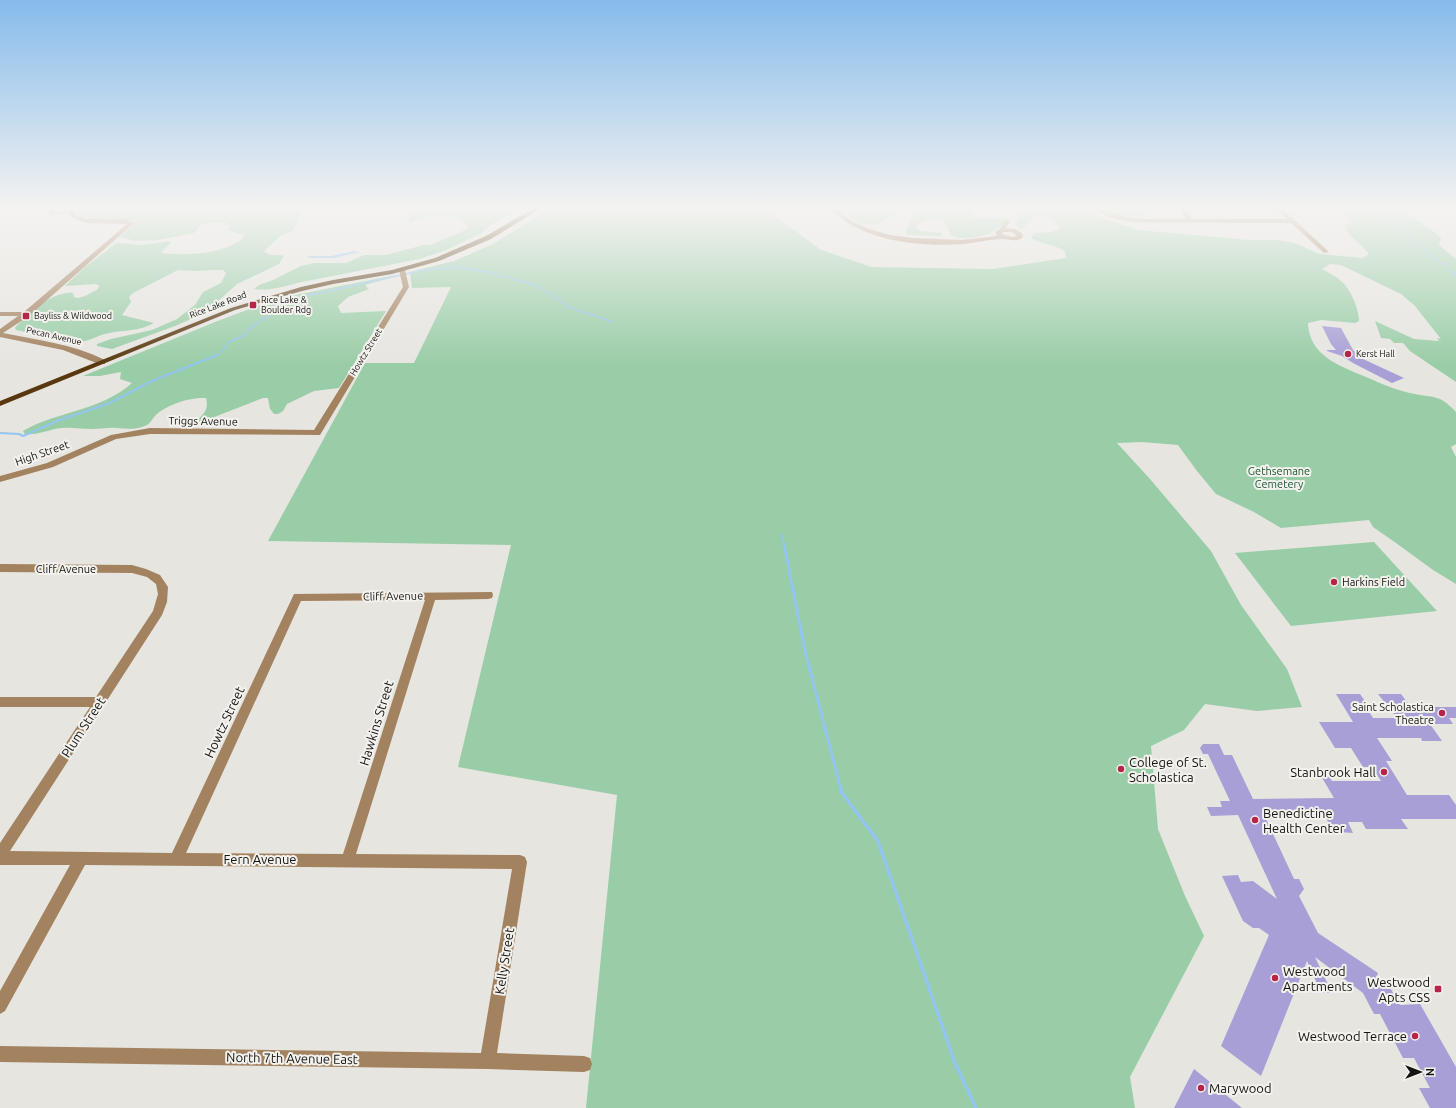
<svg xmlns="http://www.w3.org/2000/svg" width="1456" height="1108" viewBox="0 0 1456 1108" font-family="Ubuntu,sans-serif">
<style>
.green{fill:#99cda7}
.water{fill:#93c5f0}
.lines{fill:none;stroke-linecap:round;stroke-linejoin:round}
.stream-far3{stroke:#93c5f0;stroke-width:1.5}
.stream-far2{stroke:#93c5f0;stroke-width:2}
.stream-far1{stroke:#93c5f0;stroke-width:3}
.stream{stroke:#93c5f0;stroke-width:3.5}
.building{fill:#a79fd6}
.minor{fill:#a38260;fill-rule:evenodd}
.major{fill:#59380f;fill-rule:evenodd}
.poi-dot{fill:#b62447;stroke:#f3f2ed;stroke-width:1.5}
.labels{text-anchor:middle;stroke-width:4;stroke-linejoin:round;paint-order:stroke}
.far-poi-label{font-size:9px;fill:#151413;stroke:#f3f2ed;text-anchor:start}
.far-street-label{font-size:9px;fill:#151413;stroke:#f3f2ed}
.street-label{font-size:11px;fill:#151413;stroke:#f3f2ed}
.park-label{font-size:11px;fill:#1c5833;stroke:#f3f2ed}
.poi-label{font-size:11px;fill:#151413;stroke:#f3f2ed;text-anchor:start}
.near-street-label{font-size:13px;fill:#151413;stroke:#f3f2ed}
.near-poi-label{font-size:13px;fill:#151413;stroke:#f3f2ed;text-anchor:start}
</style>
<rect width="100%" height="100%" fill="#e6e5e0"/>
<g class="green">
<path d="M 77,209 L 302,209 L 295,227 L 292,231 L 280,236 L 264,251 C 270,258 277,253 284,256 L 279,264 L 237,284 L 205,313 L 175,326 L 112,349 L 97,346 L 97,344 L 111,339 L 152,330 L 177,319 L 195,305 L 203,292 L 221,283 L 226,273 L 223,270 L 215,270 L 195,271 L 178,270 L 133,293 L 129,297 L 131,302 L 122,315 L 154,323 C 141,331 123,330 109,333 C 98,335 90,341 79,342 L 16,330 L 15,328 C 29,313 52,291 73,293 L 74,297 L 78,298 L 85,296 L 98,289 L 99,285 L 95,284 L 65,286 L 84,268 L 115,244 L 119,243 L 142,245 L 169,241 L 171,243 L 162,251 L 162,253 C 184,256 228,254 244,237 L 243,233 L 238,234 L 229,230 L 229,225 L 225,224 L 226,222 L 203,223 L 194,233 L 158,240 L 136,241 L 120,237 L 135,222 L 134,221 L 92,220 L 80,217 L 77,214 Z"/>
<path d="M 426,209 L 475,211 L 514,209 L 511,213 L 489,226 L 482,233 L 444,251 L 419,259 L 297,283 C 282,287 269,291 254,289 L 259,285 L 273,280 L 301,266 L 315,263 L 346,263 L 364,255 L 386,255 L 424,245 L 430,245 L 461,232 L 468,227 C 464,217 439,214 430,216 C 422,218 416,221 408,222 L 412,213 Z"/>
<path d="M 550,209 L 766,209 L 821,250 L 872,267 L 993,269 L 1066,258 L 1065,251 C 1054,244 1042,245 1031,238 L 1034,233 L 1051,232 L 1059,229 C 1057,219 1048,215 1038,213 L 1022,229 L 1018,228 L 1015,224 L 1023,212 L 1020,209 L 1071,209 L 1103,218 L 1138,230 L 1249,240 L 1278,240 L 1295,243 L 1319,254 L 1363,258 L 1369,254 C 1362,244 1347,236 1344,225 L 1353,223 L 1339,209 C 1352,209 1377,207 1389,210 C 1408,215 1427,224 1441,238 L 1439,245 L 1456,259 L 1456,382 L 1410,351 L 1403,343 L 1394,343 L 1390,339 L 1381,338 L 1375,321 L 1414,339 L 1439,341 L 1437,338 L 1441,339 L 1415,306 L 1401,294 L 1341,265 L 1330,264 L 1322,269 C 1329,273 1336,276 1341,281 C 1350,288 1359,309 1359,321 L 1355,323 L 1321,320 L 1308,323 C 1309,356 1340,366 1366,377 C 1382,384 1398,391 1415,394 C 1423,396 1435,396 1442,400 C 1447,403 1452,408 1456,412 L 1456,444 L 1451,447 L 1456,457 L 1456,584 L 1433,570 L 1396,543 L 1373,527 L 1369,520 L 1281,528 L 1254,512 L 1216,494 L 1197,471 L 1178,445 L 1142,442 L 1117,443 L 1150,479 L 1211,551 L 1241,605 L 1287,669 L 1302,707 L 1257,711 L 1205,704 L 1184,730 L 1151,746 L 1158,829 L 1185,896 L 1204,936 L 1130,1077 L 1135,1108 L 586,1108 L 617,795 L 458,767 L 511,545 L 268,541 L 365,363 L 414,363 L 451,287 L 412,288 L 410,272 L 454,261 L 493,244 Z"/>
<path d="M 849,209 L 898,209 C 885,222 876,229 858,222 C 853,219 849,217 847,211 Z"/>
<path d="M 914,209 L 974,209 L 970,213 L 975,218 L 1003,218 L 1009,221 L 1006,224 L 999,227 L 989,234 L 972,238 L 958,238 L 951,235 L 942,218 L 934,218 L 917,224 L 916,229 L 921,231 L 942,233 L 942,236 L 908,235 L 905,232 C 910,226 909,217 914,209 Z"/>
<path d="M 1100,209 L 1142,209 L 1143,213 C 1129,220 1114,215 1100,209 Z"/>
<path d="M 396,275 L 397,276 L 365,285 L 369,289 L 348,297 L 338,306 L 341,313 L 386,311 L 339,388 L 314,391 L 287,404 L 283,411 L 278,414 L 274,414 L 270,409 L 268,398 L 263,398 L 204,421 L 195,422 C 204,414 209,410 206,398 C 191,397 168,404 157,414 C 153,417 151,423 147,425 C 137,430 127,429 117,428 C 109,427 100,429 92,429 C 82,429 72,427 61,428 C 51,429 35,436 25,434 L 23,431 C 57,411 101,411 132,383 L 120,379 L 121,372 L 100,376 L 83,376 L 215,322 L 260,305 L 300,294 Z"/>
<polygon points="1374,542 1437,611 1291,626 1235,553"/>
</g>
<polygon class="water" points="355,251 359,252 334,258 307,258 309,256 331,256"/>
<g class="lines">
<g class="stream-far3">
<polyline points="1372,209 1392,220 1456,276"/>
<polyline points="216,356 223,350 229,342 245,335 251,327 273,313 272,307 284,301 419,271 456,267 487,272 538,286 569,307 613,322"/>
</g>
<g class="stream-far2">
<polyline points="0,433 19,434 23,436 57,421 110,403 152,381 217,355"/>
<polyline points="782,535 784,545"/>
</g>
<polyline class="stream-far1" points="784,544 805,651 841,790"/>
<polyline class="stream" points="841,789 842,793 878,841 955,1063 976,1108"/>
</g>
<g class="building">
<polygon points="1322,326 1341,328 1353,350 1363,359 1404,378 1392,383 1353,363 1342,356 1327,351 1327,350 1336,350 1331,344"/>
<polygon points="1336,694 1360,694 1365,701 1362,701 1373,718 1397,718 1378,694 1401,694 1411,707 1456,707 1456,718 1449,718 1453,724 1430,724 1442,741 1422,741 1421,738 1377,738 1392,761 1386,761 1407,795 1449,795 1456,805 1456,819 1401,819 1408,829 1366,829 1362,822 1348,822 1353,833 1339,832 1330,826 1326,818 1266,819 1294,879 1299,879 1304,889 1299,896 1318,933 1378,973 1373,984 1388,984 1400,1005 1420,1004 1456,1067 1456,1108 1430,1108 1419,1088 1430,1088 1414,1058 1403,1058 1380,1014 1374,1014 1363,993 1315,957 1332,993 1321,993 1307,961 1261,1076 1221,1046 1269,935 1259,928 1253,928 1243,921 1222,876 1238,875 1241,882 1253,881 1277,899 1238,815 1211,816 1207,807 1222,807 1220,801 1230,801 1208,754 1203,754 1200,748 1203,744 1219,744 1224,755 1232,755 1253,799 1334,798 1321,776 1329,776 1332,781 1381,781 1372,767 1363,767 1351,748 1335,748 1319,722 1353,722"/>
<polygon points="1194,1069 1242,1108 1174,1108"/>
</g>
<g class="lines">
<g class="minor">
<path d="M 50,209 L 56,209 L 55,212 L 74,210 L 76,215 L 87,219 L 125,219 L 134,223 L 29,316 L 3,333 C 38,340 73,344 105,360 L 105,364 L 99,364 L 63,350 L 0,337 L 0,329 L 18,316 L 0,316 L 0,312 L 24,312 L 127,224 L 86,223 L 71,217 L 69,213 L 49,215 Z"/>
<path d="M 830,209 L 837,209 L 850,220 L 869,229 L 890,235 L 913,238 L 962,240 L 997,236 L 995,232 L 1000,229 L 1005,220 L 1007,219 L 1010,221 L 1006,228 L 1015,229 L 1022,233 L 1023,237 C 1015,243 1011,239 1003,239 C 990,239 976,243 963,244 C 920,247 863,242 830,209 ZM 1003,232 L 1012,232 L 1017,236 L 1012,237 L 1002,234 Z"/>
<path d="M 1094,209 C 1106,209 1118,216 1130,218 C 1148,220 1168,218 1186,219 L 1179,209 L 1185,209 L 1192,219 L 1287,219 L 1276,209 L 1283,209 L 1329,252 L 1324,253 L 1291,223 L 1132,222 L 1108,217 Z"/>
<polygon points="402,268 405,270 409,287 320,435 150,434 116,439 53,467 0,482 0,476 47,463 111,435 150,428 314,430 403,287 399,270"/>
<path d="M 0,564 L 132,565 L 146,569 L 160,575 L 168,587 L 167,602 L 162,615 L 10,851 L 172,853 L 294,594 L 492,592 L 493,595 L 492,598 L 488,599 L 435,600 L 356,854 L 520,855 L 525,857 L 527,862 L 497,1053 L 584,1056 L 590,1058 L 592,1064 L 590,1070 L 584,1072 L 488,1069 L 0,1062 L 0,1046 L 481,1053 L 512,869 L 85,865 L 5,1011 L 0,1014 L 0,991 L 70,865 L 0,865 L 0,843 L 90,707 L 0,707 L 0,697 L 96,697 L 153,611 L 158,594 L 156,584 L 147,577 L 132,573 L 0,572 ZM 425,600 L 343,854 L 186,853 L 301,601 Z"/>
</g>
<polygon class="major" points="532,209 540,209 491,239 439,261 392,274 333,284 302,291 235,310 0,406 0,401 231,308 301,287 333,280 392,270 435,258 486,236"/>
</g>
<linearGradient id="sky" x2="0" y2="1"><stop stop-color="#86bbeb"/><stop offset="0.57" stop-color="#f4f3f1"/><stop offset="1" stop-color="#f4f3f1" stop-opacity="0"/></linearGradient>
<rect width="1456" height="365" fill="url(#sky)"/>
<g class="poi-dot">
<rect x="249" y="301" width="8" height="8" rx="2"/>
<rect x="22" y="312" width="8" height="8" rx="2"/>
<circle cx="1348" cy="354" r="4"/>
<circle cx="1334" cy="582" r="4"/>
<circle cx="1442" cy="713" r="4"/>
<circle cx="1121" cy="769" r="4"/>
<circle cx="1384" cy="772" r="4"/>
<circle cx="1255" cy="820" r="4"/>
<circle cx="1275" cy="978" r="4"/>
<rect x="1434" y="985" width="8" height="8" rx="2"/>
<circle cx="1415" cy="1036" r="4"/>
<circle cx="1201" cy="1088" r="4"/>
</g>
<g class="labels">
<g class="far-poi-label">
<text x="261" y="303">Rice Lake &amp;<tspan x="261" dy="10">Boulder Rdg</tspan></text>
<text x="34" y="319">Bayliss &amp; Wildwood</text>
<text x="1356" y="357">Kerst Hall</text>
</g>
<g class="far-street-label">
<text transform="translate(218 305) rotate(-21)" y="3">Rice Lake Road</text>
<text transform="translate(54 336) rotate(13)" y="3">Pecan Avenue</text>
<text transform="translate(366 352) rotate(-59)" y="3">Howtz Street</text>
</g>
<g class="street-label">
<text transform="translate(203 421) rotate(1)" y="4">Triggs Avenue</text>
<text transform="translate(42 453) rotate(-19)" y="4">High Street</text>
<text x="66" y="573">Cliff Avenue</text>
<text transform="translate(393 596) rotate(-1)" y="4">Cliff Avenue</text>
</g>
<g class="park-label">
<text x="1279" y="475">Gethsemane<tspan x="1279" dy="13">Cemetery</tspan></text>
</g>
<g class="poi-label">
<text x="1342" y="586">Harkins Field</text>
<text x="1434" y="711" text-anchor="end">Saint Scholastica<tspan x="1434" dy="13">Theatre</tspan></text>
</g>
<g class="near-street-label">
<text transform="translate(224 722) rotate(-65)" y="5">Howtz Street</text>
<text transform="translate(376 723) rotate(-73)" y="5">Hawkins Street</text>
<text transform="translate(83 727) rotate(-57)" y="5">Plum Street</text>
<text x="260" y="864">Fern Avenue</text>
<text transform="translate(504 961) rotate(-81)" y="5">Kelly Street</text>
<text transform="translate(292 1058) rotate(1)" y="5">North 7th Avenue East</text>
</g>
<g class="near-poi-label">
<text x="1129" y="767">College of St.<tspan x="1129" dy="15">Scholastica</tspan></text>
<text x="1376" y="777" text-anchor="end">Stanbrook Hall</text>
<text x="1263" y="818">Benedictine<tspan x="1263" dy="15">Health Center</tspan></text>
<text x="1283" y="976">Westwood<tspan x="1283" dy="15">Apartments</tspan></text>
<text x="1430" y="987" text-anchor="end">Westwood<tspan x="1430" dy="15">Apts CSS</tspan></text>
<text x="1407" y="1041" text-anchor="end">Westwood Terrace</text>
<text x="1209" y="1093">Marywood</text>
</g>
</g>
<g transform="translate(1420 1072) rotate(90)" stroke="#f3f2ed" stroke-width="3" paint-order="stroke">
<path d="M0-3L7 15L0 10L-7 15Z" fill="#151413"/>
<text y="-6" font-size="11" font-weight="bold" text-anchor="middle" fill="#151413">N</text>
</g>
</svg>
